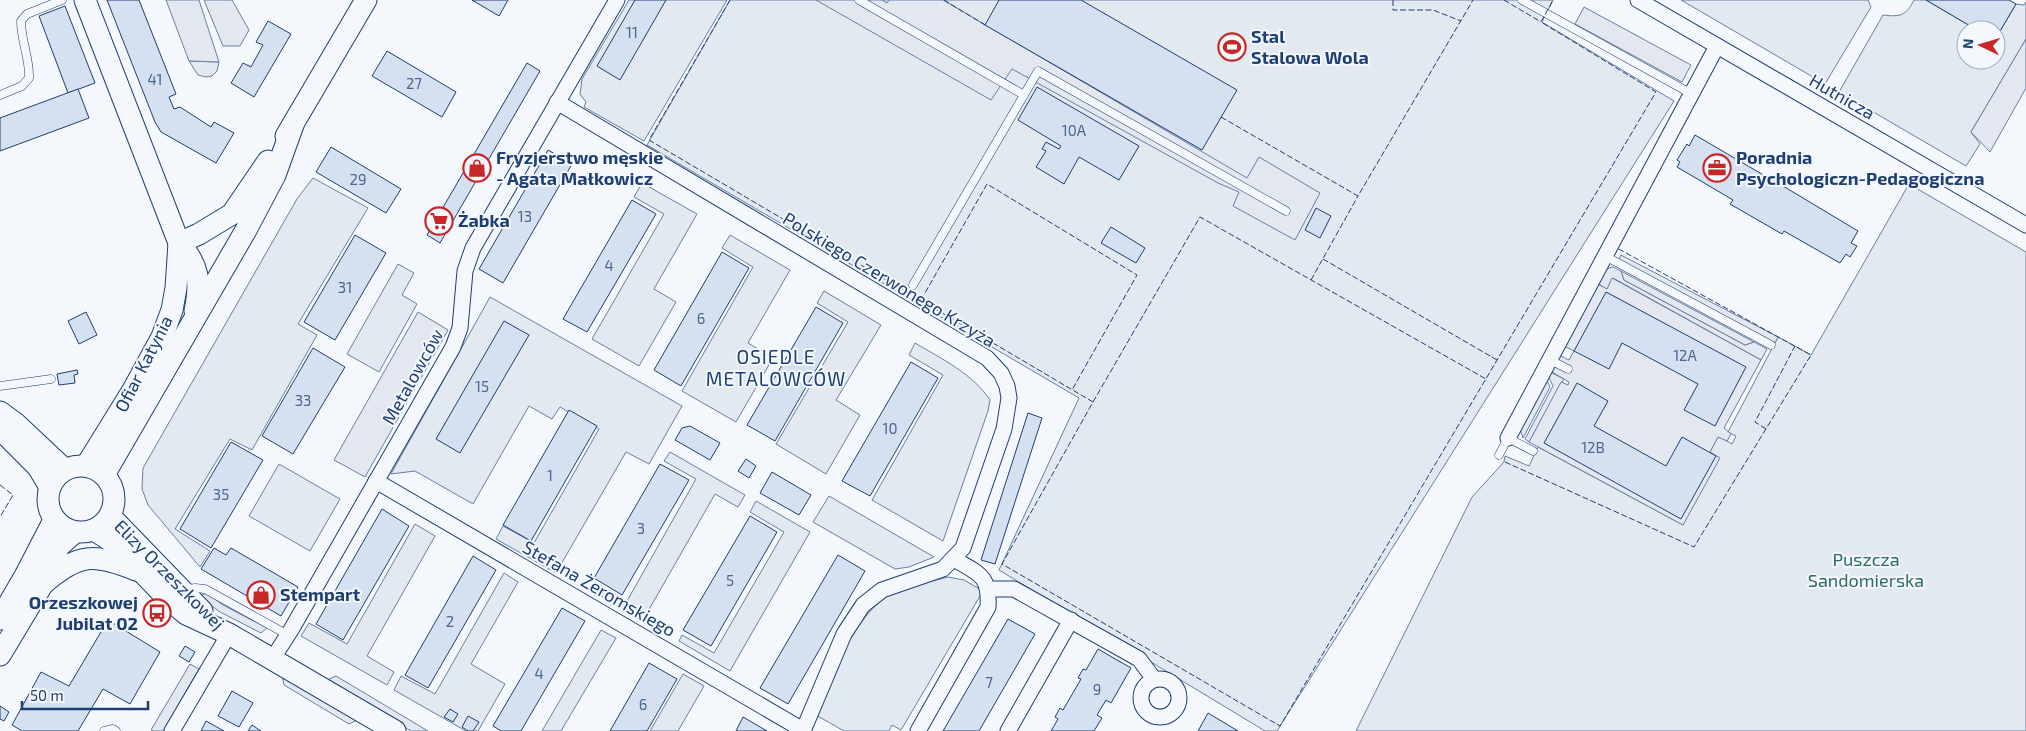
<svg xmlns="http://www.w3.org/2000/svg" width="2026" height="731" viewBox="0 0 2026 731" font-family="'Exo 2',sans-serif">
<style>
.green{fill:#e3e9f0;stroke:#687fa3}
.parking{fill:#e3e8f0;stroke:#687fa3}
.building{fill:#d5e0f0;stroke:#1d3f73}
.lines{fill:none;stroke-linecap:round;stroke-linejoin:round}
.lane-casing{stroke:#1d3f73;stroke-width:9}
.street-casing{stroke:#1d3f73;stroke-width:17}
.secondary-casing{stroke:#1d3f73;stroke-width:23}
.lane{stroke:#f4f7fb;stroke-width:8}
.street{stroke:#f4f7fb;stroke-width:15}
.secondary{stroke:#f4f7fb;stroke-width:21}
.fence{stroke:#1d3f73;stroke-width:1;stroke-dasharray:6 2.5;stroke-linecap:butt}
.labels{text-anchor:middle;stroke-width:4;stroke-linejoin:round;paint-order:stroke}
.number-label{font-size:15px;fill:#4b6792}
.poi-label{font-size:18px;font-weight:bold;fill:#1d3f73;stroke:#f4f7fb;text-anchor:start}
.street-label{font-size:18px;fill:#1d3f73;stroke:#f4f7fb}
.park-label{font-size:18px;fill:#2c6c60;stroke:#f4f7fb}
.neighbourhood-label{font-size:19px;letter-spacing:1px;fill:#1d3f73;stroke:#f4f7fb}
</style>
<rect width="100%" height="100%" fill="#f4f7fb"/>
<g class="green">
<polygon points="629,0 727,0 644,141 584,107 586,102 580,94 582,79"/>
<polygon points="730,0 1553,0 1542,22 1674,101 1277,731 1265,731 999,570 1079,398 647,145"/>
<polygon points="1681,0 1868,0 1871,7 1825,84"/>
<path d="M 1914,0 L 1926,0 L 1977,30 L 1966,30 L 1966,60 L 1996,60 L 1996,38 L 2016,4 L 2024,5 L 2026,2 L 2026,39 L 1971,132 L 1980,144 L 1966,166 L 1839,92 L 1883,15 C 1900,17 1906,16 1914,0 Z"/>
<polygon points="189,61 219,62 217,71 212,76 206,77 198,75"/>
<polygon points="313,178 368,208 298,324 317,335 252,450 230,439 175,529 210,551 200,567 148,505 142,489 143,468 297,199"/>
<polygon points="642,183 697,214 654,289 676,302 639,366 592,339 664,214 634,197"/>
<polygon points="1909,184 2026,252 2026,731 1356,731 1472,497 1504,462 1505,456 1529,466 1538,447 1683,525 1710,452 1717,438 1689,419 1732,444 1736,436 1728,432 1778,337 1811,355"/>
<polygon points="730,235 790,270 748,343 773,358 736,422 682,391 753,267 722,248"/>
<polygon points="398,264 414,273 402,295 417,304 379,372 347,354"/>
<path d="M 1613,267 L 1621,271 L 1624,280 L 1745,345 L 1754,342 L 1767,349 L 1761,360 L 1613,278 L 1607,290 L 1598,283 C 1602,276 1604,268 1613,267 Z"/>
<polygon points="824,291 881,325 836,400 860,415 826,474 776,444 848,322 817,303"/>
<polygon points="490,297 682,406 649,464 626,452 556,573 496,539 503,526 534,543 599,429 560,407 552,419 529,406 473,504 415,471 391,474"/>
<path d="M 915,343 C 942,359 973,374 990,400 L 988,411 L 943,541 L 872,500 L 943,375 L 909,355 Z"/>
<polygon points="1552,373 1564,379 1529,442 1525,439 1553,386 1548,376"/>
<polygon points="670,452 745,495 738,507 715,494 643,620 590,590 595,582 627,601 696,479 664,461"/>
<polygon points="279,464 340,499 310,551 249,516"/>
<polygon points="829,496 934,557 909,567 895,569 813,522"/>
<polygon points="756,501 810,532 730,671 679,641 682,635 714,653 784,532 750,512"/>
<polygon points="415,524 435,536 367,656 394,672 387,685 301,636 309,623 347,644"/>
<polygon points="504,573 518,582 471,664 505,684 478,731 466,731 394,690 401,676 435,694"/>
<path d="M 948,577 L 964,580 L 983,591 L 901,730 L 892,725 L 889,731 L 844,731 L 816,715 C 834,675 852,615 893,593 C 909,584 931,582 948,577 Z"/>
<polygon points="601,630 616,638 561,731 542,731"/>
<polygon points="683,674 704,686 678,731 650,731"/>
</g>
<g class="parking">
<polygon points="166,0 199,0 219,62 189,61"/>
<polygon points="204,0 232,0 249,30 240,46 223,46"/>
<polygon points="816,0 882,0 887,3 889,0 943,0 1247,178 1259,157 1320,193 1295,240 1233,206 1239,192 1218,183 1012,69 991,100"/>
<polygon points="1584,7 1691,65 1682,82 1575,24"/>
<polygon points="2026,39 2026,88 1990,152 1971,132"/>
<polygon points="1621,255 1778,337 1774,345 1618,261"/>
<polygon points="1621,271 1754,342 1745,345 1624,280"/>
<polygon points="1612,278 1761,360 1724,428 1731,434 1727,441 1718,437 1710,452 1720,458 1683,525 1529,442 1561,382 1568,385 1569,382 1552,372 1559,355 1569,360 1574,351 1564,346 1598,284 1607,289"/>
<polygon points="418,312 448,330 365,477 334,460"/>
<polygon points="1546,378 1550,387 1523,438 1520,429"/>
<polygon points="207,593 223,605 267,628 261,633 220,612 198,596"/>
<polygon points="190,664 199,669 163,731 153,731 151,730"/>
<polygon points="282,676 359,719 349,724 284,685"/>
<polygon points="336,676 428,731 411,731 327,680"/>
</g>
<g class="building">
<polygon points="107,0 139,0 176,94 169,97 174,109 180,107 211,127 214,122 234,133 216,163 161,132 155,122"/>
<polygon points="472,0 508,0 499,16"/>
<polygon points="635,0 666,0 620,80 597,66"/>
<polygon points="999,0 1081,0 1237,90 1202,150 985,25"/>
<polygon points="1926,0 2009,0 2016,4 1996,38 1996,30 1982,30 1979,28 1977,30"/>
<polygon points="65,6 95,83 68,93 39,16"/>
<polygon points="268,21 291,34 254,97 231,83 243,63 251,67 263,45 256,42"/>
<polygon points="387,51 456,92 442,117 372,76"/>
<polygon points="527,63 540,71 440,243 427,235"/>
<polygon points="1037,87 1139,146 1119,180 1079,157 1064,184 1036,167 1046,151 1042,149 1046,142 1059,149 1061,146 1018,120"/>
<polygon points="78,89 89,118 0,151 0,118"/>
<polygon points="1695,135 1772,180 1777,171 1788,178 1783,186 1858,231 1851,243 1857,246 1850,257 1846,254 1840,263 1784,231 1782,234 1730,204 1733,200 1677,167 1680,162 1677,160 1687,144 1689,146"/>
<polygon points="331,147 401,189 386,213 316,172"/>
<polygon points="548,150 572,164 503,283 479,269"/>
<polygon points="632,200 656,214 587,332 563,319"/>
<polygon points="1316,208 1331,216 1320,238 1305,230"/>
<polygon points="1111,227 1145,248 1136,263 1101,243"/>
<polygon points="355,235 386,253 335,340 304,322"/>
<polygon points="722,252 749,268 681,386 654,370"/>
<polygon points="1606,292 1746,367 1715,426 1684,410 1698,384 1622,343 1609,369 1574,351"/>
<polygon points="816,307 843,323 775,441 747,425"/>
<polygon points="86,312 97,335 79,344 68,321"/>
<polygon points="504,321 529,335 460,453 436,439"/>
<polygon points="313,348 345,367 293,454 262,436"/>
<polygon points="911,362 938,378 870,496 842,481"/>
<polygon points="77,370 78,374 74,375 75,383 59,385 57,374"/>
<polygon points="1577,383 1608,401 1594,426 1666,466 1682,437 1716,456 1681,519 1544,443"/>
<polygon points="569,410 597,426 531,541 503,525"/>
<polygon points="1028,413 1042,418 995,564 981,560"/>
<polygon points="690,426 720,443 710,460 675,440 682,428"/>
<polygon points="231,442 263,460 211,548 180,529"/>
<polygon points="746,459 756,466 749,478 738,471"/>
<polygon points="660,464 689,480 622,595 594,578"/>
<polygon points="772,472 811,495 799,515 760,493"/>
<polygon points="382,509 409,526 343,640 316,624"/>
<polygon points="750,516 777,532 711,646 683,630"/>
<polygon points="214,548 226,555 231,548 298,587 281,616 201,569"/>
<polygon points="838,555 865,571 788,704 760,688"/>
<polygon points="473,556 496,570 428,688 405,675"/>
<polygon points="562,608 585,621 521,731 501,731 493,726"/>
<polygon points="1008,619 1035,634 979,731 943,731"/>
<polygon points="108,620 160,652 130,704 103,689 78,731 22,731 12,725 41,672 69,686"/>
<polygon points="185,646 195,652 189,662 179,656"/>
<polygon points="1098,649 1131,668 1111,703 1106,700 1097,715 1102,718 1094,731 1051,731 1058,719 1055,717 1060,708 1063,710 1081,679 1078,678 1083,669 1086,670"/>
<polygon points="649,663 677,679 647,731 610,731"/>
<polygon points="232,691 253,703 239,727 218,716"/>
<polygon points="0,706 9,712 4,721 0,719"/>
<polygon points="450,709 458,714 453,722 444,717"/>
<polygon points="1208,713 1238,731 1198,731"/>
<polygon points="468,716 479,722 473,731 468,731 462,727"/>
<polygon points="743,717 767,731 736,731"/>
<polygon points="206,721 224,731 201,731"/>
<polygon points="252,725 261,731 248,731"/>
</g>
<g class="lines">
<g class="lane-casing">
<g id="lane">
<polyline points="859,0 1024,95 913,285"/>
<polyline points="1522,0 1690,93"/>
<path d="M 0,95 L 22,86 L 29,78 C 30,59 21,41 21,21 L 27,14 L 62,0"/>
<polyline points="1024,95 1038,71 1286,211"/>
<polyline points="1605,256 1771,345"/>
<polyline points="1550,360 1568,369"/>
<polyline points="0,386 51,379"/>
<polyline points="1499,455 1508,438 1533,451"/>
<polyline points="184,590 195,588 205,589 288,635"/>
<polyline points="104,731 113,729 116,731"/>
</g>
</g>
<g class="street-casing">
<g id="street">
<polyline points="1638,0 2026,225"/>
<polyline points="557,102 987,358 1001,373 1007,386 1009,398 1004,429 963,548 943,569 882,590 863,605 844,634 803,731"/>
<polyline points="1508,438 1717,46"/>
<polyline points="376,481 803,730"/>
<polyline points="989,589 1014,589 1139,659 1154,679"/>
<polyline points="273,658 291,630 453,347 460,328 465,271 473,248 617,0"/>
<circle cx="1160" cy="698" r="19"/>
<polyline points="172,731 229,634"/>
<path d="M 918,731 L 988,607 C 990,575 979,574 954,559"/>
<polyline points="1008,731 1071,620"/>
</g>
</g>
<g class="secondary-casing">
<g id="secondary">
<path d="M 85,0 L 179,243 C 199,265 201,282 195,311"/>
<polyline points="286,136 366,0"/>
<polyline points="179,243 199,234 232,214 268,161"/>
<polyline points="0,412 15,423 64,469"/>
<polyline points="0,429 38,467 50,487"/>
<circle cx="81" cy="499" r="33"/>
<polyline points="86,466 133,390 162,337 172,310 176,288 179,243"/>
<polyline points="104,475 246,230 275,175 293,125"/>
<polyline points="110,516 202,611"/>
<polyline points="94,530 113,542 167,598 186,614 229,634 395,731"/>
<path d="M 44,583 C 79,553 94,553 136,570"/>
<polyline points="0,619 25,576 54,520"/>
<polyline points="0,655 42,585 59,546 75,532"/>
</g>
</g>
<use href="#lane" class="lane"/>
<use href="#street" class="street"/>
<use href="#secondary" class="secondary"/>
<g class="fence">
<polyline points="730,0 649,140 1093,402 1002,564 1280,726 1656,92 1541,22 1553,0"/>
<polyline points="944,0 985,25"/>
<polyline points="1393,0 1393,10 1433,10 1461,21"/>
<polyline points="1504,0 1541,22"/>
<polyline points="1221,117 1358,196 1473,0"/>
<polyline points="1323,259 1497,360"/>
<polyline points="1311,280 1358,196"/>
<polyline points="921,300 987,184 1137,275 1072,390"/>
<polyline points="1093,402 1200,217 1486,379"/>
<polyline points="1766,429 1755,422 1795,346"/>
<polyline points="1505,462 1694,547 1811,355 1617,248"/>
<polyline points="0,485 13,495 0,517"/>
</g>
</g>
<defs>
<g id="stadium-ring" transform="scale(1.4375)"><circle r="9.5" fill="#f4f7fb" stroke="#c62828" stroke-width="1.5"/><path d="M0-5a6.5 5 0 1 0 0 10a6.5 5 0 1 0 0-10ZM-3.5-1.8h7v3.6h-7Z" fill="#c62828"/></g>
<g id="shop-ring" transform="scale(1.4375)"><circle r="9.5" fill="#f4f7fb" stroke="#c62828" stroke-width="1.5"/><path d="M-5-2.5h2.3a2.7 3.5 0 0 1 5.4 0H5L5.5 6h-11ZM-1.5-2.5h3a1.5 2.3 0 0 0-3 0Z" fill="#c62828"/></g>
<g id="office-ring" transform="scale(1.4375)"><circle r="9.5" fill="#f4f7fb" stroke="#c62828" stroke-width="1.5"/><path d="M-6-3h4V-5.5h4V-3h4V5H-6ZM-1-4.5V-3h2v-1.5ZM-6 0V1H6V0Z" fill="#c62828"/></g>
<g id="supermarket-ring" transform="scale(1.4375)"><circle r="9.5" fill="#f4f7fb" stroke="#c62828" stroke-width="1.5"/><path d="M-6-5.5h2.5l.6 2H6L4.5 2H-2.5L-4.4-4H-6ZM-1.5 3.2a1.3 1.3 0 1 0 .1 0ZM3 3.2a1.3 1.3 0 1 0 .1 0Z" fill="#c62828"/></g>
<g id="bus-ring" transform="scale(1.4375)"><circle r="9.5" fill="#f4f7fb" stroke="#c62828" stroke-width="1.5"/><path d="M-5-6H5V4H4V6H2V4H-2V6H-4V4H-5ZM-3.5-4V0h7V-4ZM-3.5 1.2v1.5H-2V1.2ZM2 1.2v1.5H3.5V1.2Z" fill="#c62828"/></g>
</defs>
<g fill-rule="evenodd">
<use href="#stadium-ring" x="1232" y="47"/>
<use href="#shop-ring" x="477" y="168"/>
<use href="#office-ring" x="1717" y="168"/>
<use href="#supermarket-ring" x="439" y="221"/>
<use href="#shop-ring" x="261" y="595"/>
<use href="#bus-ring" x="157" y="613"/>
</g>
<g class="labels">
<g class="number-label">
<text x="632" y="38">11</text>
<text x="155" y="85">41</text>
<text x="414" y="89">27</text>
<text x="1074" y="136">10A</text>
<text x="358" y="185">29</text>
<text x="525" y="222">13</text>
<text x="609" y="271">4</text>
<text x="345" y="293">31</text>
<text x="701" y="324">6</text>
<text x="1685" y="361">12A</text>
<text x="482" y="392">15</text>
<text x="303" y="406">33</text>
<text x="890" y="434">10</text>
<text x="1593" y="453">12B</text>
<text x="550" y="481">1</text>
<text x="221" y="500">35</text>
<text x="641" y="534">3</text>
<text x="730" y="586">5</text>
<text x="450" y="627">2</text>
<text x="539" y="679">4</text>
<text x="989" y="688">7</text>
<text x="1097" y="695">9</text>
<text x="643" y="710">6</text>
</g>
<g class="poi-label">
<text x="1251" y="43">Stal<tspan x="1251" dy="21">Stalowa Wola</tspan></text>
<text x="496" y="164">Fryzjerstwo męskie<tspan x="496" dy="21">- Agata Małkowicz</tspan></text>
<text x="1736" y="164">Poradnia<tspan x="1736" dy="21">Psychologiczn-Pedagogiczna</tspan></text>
<text x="458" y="227">Żabka</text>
<text x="280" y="601">Stempart</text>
<text x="138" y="609" text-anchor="end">Orzeszkowej<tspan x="138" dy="21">Jubilat 02</tspan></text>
</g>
<g class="street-label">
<text transform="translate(1842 97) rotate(30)" y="6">Hutnicza</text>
<text transform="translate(889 280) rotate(31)" y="6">Polskiego Czerwonego Krzyża</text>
<text transform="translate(144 364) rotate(-63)" y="6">Ofiar Katynia</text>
<text transform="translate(413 377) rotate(-61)" y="6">Metalowców</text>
<text transform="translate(169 575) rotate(45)" y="6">Elizy Orzeszkowej</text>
<text transform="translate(599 589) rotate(30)" y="6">Stefana Żeromskiego</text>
</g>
<g class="park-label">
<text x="1866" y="566">Puszcza<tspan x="1866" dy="21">Sandomierska</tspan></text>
</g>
<g class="neighbourhood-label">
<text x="776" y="364">OSIEDLE<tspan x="776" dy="22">METALOWCÓW</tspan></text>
</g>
</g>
<g transform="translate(1981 45) rotate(275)"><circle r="24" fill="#f4f7fb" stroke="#9eadc5"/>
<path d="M0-4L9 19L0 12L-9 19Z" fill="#c62828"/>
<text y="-8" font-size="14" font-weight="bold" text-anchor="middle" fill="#1d3f73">N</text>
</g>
<path d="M22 701v8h126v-8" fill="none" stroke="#1d3f73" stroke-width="2.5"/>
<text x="30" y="701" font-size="15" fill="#1d3f73" stroke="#f4f7fb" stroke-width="4" paint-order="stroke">50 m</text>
</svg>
